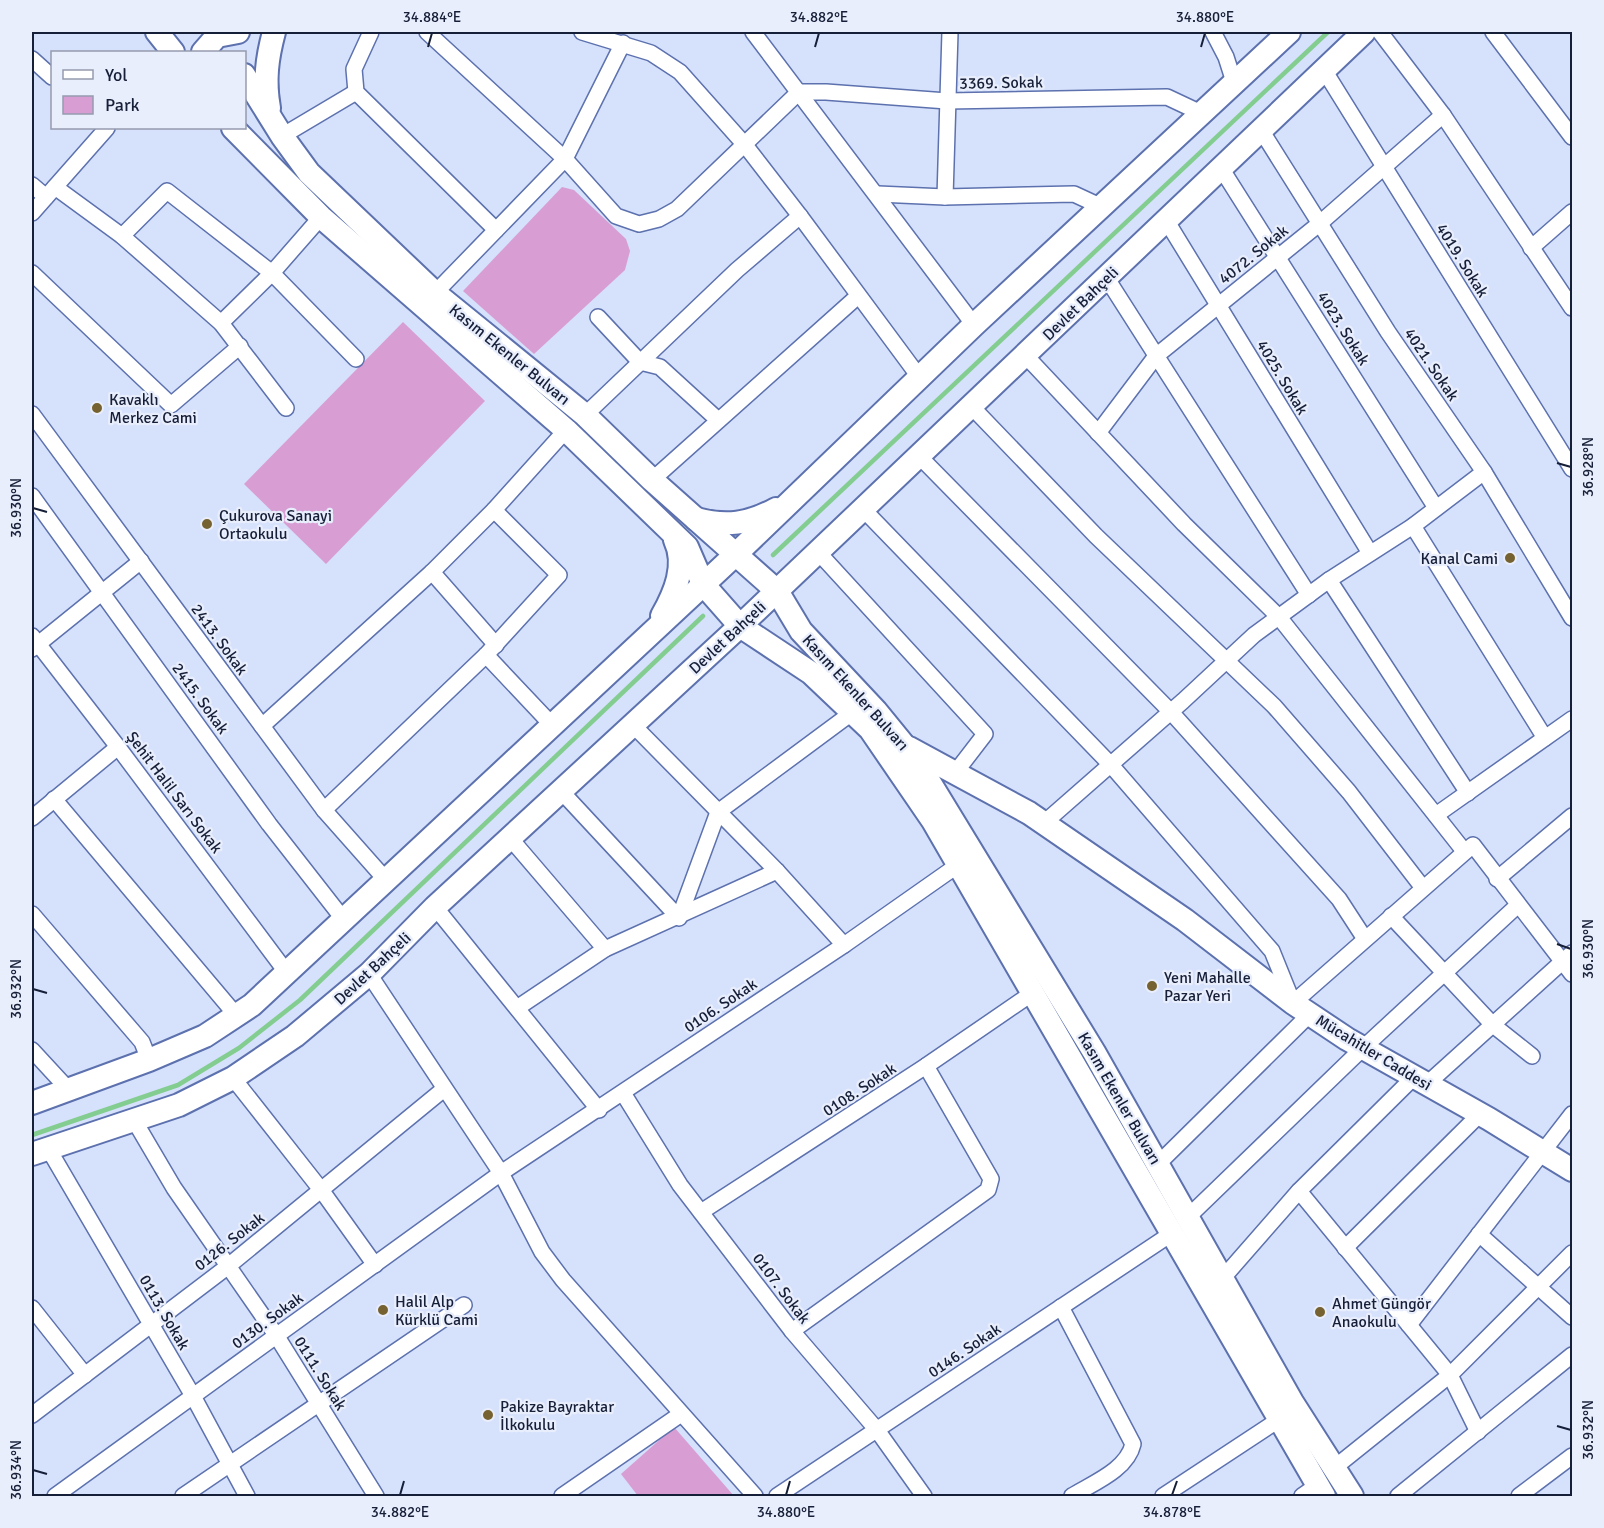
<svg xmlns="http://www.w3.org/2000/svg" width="1604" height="1528" viewBox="0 0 1604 1528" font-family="Signika,sans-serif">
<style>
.green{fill:#d89ed4}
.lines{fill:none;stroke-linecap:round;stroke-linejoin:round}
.stream{stroke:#84cd90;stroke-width:4.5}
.street-casing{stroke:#5c71ae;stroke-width:18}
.secondary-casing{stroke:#5c71ae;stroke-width:26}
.street{stroke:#fff;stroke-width:15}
.secondary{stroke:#fff;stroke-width:22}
.ticks{fill:none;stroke:#161f38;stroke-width:2}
.poi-dot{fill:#756230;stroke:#e9eefc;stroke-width:2}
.labels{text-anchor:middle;stroke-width:4.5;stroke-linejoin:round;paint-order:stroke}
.street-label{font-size:16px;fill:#161f38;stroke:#e9eefc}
.poi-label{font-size:16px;fill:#161f38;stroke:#e9eefc;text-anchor:start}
.neatline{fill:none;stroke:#161f38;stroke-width:2}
.ticks-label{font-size:15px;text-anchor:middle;fill:#161f38}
</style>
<rect width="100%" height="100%" fill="#d6e1fc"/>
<g class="green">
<polygon points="562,187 574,190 626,239 630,251 625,270 534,354 463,291"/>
<polygon points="403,322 485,401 326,564 244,484"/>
<polygon points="674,1427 734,1496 638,1496 621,1474"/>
</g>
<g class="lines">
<g class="stream">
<polyline points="773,555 1328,32"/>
<polyline points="32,1135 178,1085 239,1048 300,1000 703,616"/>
</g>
<g class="street-casing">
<g id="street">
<polyline points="371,32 354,69 356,92 496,230"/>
<polyline points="427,32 565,159 616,216 639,224 659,219 677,209 799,92 826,92 947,101 1167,97 1201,113"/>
<polyline points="582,32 651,53 680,72 745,145 800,216 920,378"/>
<polyline points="753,32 974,325"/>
<polyline points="1213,32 1226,57 1234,82"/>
<polyline points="1380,32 1443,115 1572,308"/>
<polyline points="1493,32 1572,137"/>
<polyline points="32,59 52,77"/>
<polyline points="1324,70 1572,469"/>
<polyline points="1261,130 1388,332 1484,472 1572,618"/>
<polyline points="282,136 356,92"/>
<polyline points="1221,168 1436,508"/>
<polyline points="32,185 46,197"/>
<polyline points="55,187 122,236 221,323 286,408"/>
<polyline points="878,194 945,197 1074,194 1102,207"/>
<polyline points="945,197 950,32"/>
<polyline points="32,213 107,128"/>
<polyline points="1166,220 1370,553"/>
<polyline points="122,236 167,191 272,273 356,359"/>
<polyline points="1531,248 1572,212"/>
<polyline points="32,273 171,405 240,346"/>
<polyline points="1106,277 1309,595"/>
<polyline points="435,293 565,159 623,43"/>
<polyline points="598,317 640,362 660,367 718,420"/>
<polyline points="221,323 272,273 321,217"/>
<polyline points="1025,355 1184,524 1279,617 1464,851"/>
<polyline points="971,406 1096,536 1274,706 1349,792 1423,888"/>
<polyline points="32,414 324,810 386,880"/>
<polyline points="585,415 737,270 800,216"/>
<polyline points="1098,433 1156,356 1319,224 1443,115"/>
<polyline points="919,456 1171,712 1339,899 1365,939"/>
<polyline points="652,480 858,296"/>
<polyline points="32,496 269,824 344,920"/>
<polyline points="863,509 1111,765 1272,951 1293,1003 1473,845 1572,974"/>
<polyline points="1413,526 1545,738"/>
<polyline points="818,552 985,734 955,773"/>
<polyline points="432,572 496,645"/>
<polyline points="1329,580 1468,793"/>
<polyline points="32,636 118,747 287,973"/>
<polyline points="32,649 141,561"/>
<polyline points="486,655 552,725"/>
<polyline points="633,725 777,871 844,945"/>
<polyline points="262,726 432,572 494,510 566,430"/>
<polyline points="561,791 679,918 718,812 853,712"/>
<polyline points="54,799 236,1015"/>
<polyline points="324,810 486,655 559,575 494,510"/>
<polyline points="1436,815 1572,719"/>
<polyline points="32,818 118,747"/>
<polyline points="1044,823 1183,701 1254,635 1329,580 1413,526 1484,472"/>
<polyline points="510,838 605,949"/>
<polyline points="1497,879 1572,816"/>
<polyline points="435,907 599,1110"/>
<polyline points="32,914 142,1042 149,1060"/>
<polyline points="1391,916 1493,1025 1532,1056"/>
<polyline points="369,974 501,1173 542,1252 563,1280 755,1496"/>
<polyline points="517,1008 605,949 777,871"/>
<polyline points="32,1050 68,1089"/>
<polyline points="233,1078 322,1191 375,1265"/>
<polyline points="1427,1084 1572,953"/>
<polyline points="623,1093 680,1185 792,1331 877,1430 924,1496"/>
<polyline points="134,1120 174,1188 276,1335 376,1496"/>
<polyline points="48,1148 193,1396 247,1496"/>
<polyline points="1158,1164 1310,1014"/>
<polyline points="1299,1191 1450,1375 1478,1432"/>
<polyline points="701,1212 926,1066 1034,992"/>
<polyline points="1188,1217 1363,1048 1518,905"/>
<polyline points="1479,1234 1572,1317"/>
<polyline points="1345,1248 1480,1114"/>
<polyline points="1222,1279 1299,1191 1414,1077"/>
<path d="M 1061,1307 L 1133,1444 C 1127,1470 1093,1483 1072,1496"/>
<polyline points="32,1308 85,1375"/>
<polyline points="1409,1325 1572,1114"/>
<polyline points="792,1331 988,1190 991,1179 926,1066"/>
<polyline points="32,1415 227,1267 444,1089"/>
<polyline points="1334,1468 1450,1375 1572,1253"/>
<polyline points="55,1496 501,1173 844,945 958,865"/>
<polyline points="183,1496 464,1305"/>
<polyline points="562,1496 681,1414"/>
<polyline points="777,1496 1171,1234"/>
<polyline points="1163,1496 1280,1419"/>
<polyline points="1302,1496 1318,1485"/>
<polyline points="1398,1496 1572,1355"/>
<polyline points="1519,1496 1572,1456"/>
</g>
</g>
<g class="secondary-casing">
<g id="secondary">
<polyline points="157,32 173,52"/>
<polyline points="203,52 217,36 238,32"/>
<polyline points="244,75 282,136 309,173 435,293 585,415 652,480 777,591 801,631 876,711 916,760 1094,1052 1292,1402 1352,1496"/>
<path d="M 269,108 C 264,81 267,58 274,32"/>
<polyline points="233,128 321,217 566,430 687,547 703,584 740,626 811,673 870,729 933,821 1324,1496"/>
<path d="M 696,519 C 726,527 749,524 776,509"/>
<path d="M 662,616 C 675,593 687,565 675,540"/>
<polyline points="909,748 1029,813 1185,920 1293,1003 1347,1039 1489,1119 1572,1170"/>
<polyline points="32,1103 149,1060 205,1036 252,1005 735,555 974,325 1289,32"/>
<polyline points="32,1154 179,1105 233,1078 295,1036 369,974 435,907 740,626 1364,32"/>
</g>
</g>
<use href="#street" class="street"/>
<use href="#secondary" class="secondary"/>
</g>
<path class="ticks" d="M 428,47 L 432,33M 815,47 L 819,33M 1201,47 L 1205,33M 1557,463 L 1571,467M 33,508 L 47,512M 1557,944 L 1571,949M 33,989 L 47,993M 1557,1426 L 1571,1430M 33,1470 L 47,1474M 400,1495 L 404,1481M 786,1495 L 790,1481M 1172,1495 L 1177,1481"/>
<g class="poi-dot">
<circle cx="97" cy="408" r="6"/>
<circle cx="207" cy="524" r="6"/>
<circle cx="1510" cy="558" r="6"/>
<circle cx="1152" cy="986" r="6"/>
<circle cx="383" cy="1310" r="6"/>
<circle cx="1320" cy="1312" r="6"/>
<circle cx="488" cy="1415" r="6"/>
</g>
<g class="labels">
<g class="street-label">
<text transform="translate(1001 82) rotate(-1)" y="6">3369. Sokak</text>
<text transform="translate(1253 254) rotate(-39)" y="6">4072. Sokak</text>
<text transform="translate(1463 260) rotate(58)" y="6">4019. Sokak</text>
<text transform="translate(1080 303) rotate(-44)" y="6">Devlet Bahçeli</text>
<text transform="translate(1344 328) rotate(58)" y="6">4023. Sokak</text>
<text transform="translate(510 354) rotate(39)" y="6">Kasım Ekenler Bulvarı</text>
<text transform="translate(1432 364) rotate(56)" y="6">4021. Sokak</text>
<text transform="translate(1283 377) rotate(59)" y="6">4025. Sokak</text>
<text transform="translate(727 637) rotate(-43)" y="6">Devlet Bahçeli</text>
<text transform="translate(220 639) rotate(54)" y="6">2413. Sokak</text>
<text transform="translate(856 692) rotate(48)" y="6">Kasım Ekenler Bulvarı</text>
<text transform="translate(201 698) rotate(54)" y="6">2415. Sokak</text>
<text transform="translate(175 792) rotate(53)" y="6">Şehit Halil Sarı Sokak</text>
<text transform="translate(372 968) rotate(-43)" y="6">Devlet Bahçeli</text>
<text transform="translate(720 1005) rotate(-34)" y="6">0106. Sokak</text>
<text transform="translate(1374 1052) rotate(31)" y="6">Mücahitler Caddesi</text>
<text transform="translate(859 1089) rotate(-33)" y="6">0108. Sokak</text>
<text transform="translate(1120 1098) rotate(60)" y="6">Kasım Ekenler Bulvarı</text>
<text transform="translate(229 1241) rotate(-38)" y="6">0126. Sokak</text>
<text transform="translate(782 1288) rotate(53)" y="6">0107. Sokak</text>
<text transform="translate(165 1312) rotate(60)" y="6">0113. Sokak</text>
<text transform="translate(267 1320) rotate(-36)" y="6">0130. Sokak</text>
<text transform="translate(964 1350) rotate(-34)" y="6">0146. Sokak</text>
<text transform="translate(321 1373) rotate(58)" y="6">0111. Sokak</text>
</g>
<g class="poi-label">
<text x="109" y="405">Kavaklı<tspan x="109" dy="18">Merkez Cami</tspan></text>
<text x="219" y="521">Çukurova Sanayi<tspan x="219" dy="18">Ortaokulu</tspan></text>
<text x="1498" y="564" text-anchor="end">Kanal Cami</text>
<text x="1164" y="983">Yeni Mahalle<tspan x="1164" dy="18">Pazar Yeri</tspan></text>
<text x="395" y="1307">Halil Alp<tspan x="395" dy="18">Kürklü Cami</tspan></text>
<text x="1332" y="1309">Ahmet Güngör<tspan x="1332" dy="18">Anaokulu</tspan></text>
<text x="500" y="1412">Pakize Bayraktar<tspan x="500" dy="18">İlkokulu</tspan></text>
</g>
</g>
<rect width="1604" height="1528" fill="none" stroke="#e9eefc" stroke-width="66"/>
<rect x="51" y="51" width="195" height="78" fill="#e9eefc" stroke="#959bae" stroke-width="1.5"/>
<rect x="63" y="70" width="30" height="9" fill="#ffffff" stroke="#959bae" stroke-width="1.5"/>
<text x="105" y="81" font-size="18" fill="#161f38">Yol</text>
<rect x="63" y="96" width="30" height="18" fill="#d89ed4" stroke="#959bae" stroke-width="1.5"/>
<text x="105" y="111" font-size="18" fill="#161f38">Park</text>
<rect x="33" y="33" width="1538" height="1462" class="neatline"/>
<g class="ticks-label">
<text x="432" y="22">34.884°E</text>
<text x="819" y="22">34.882°E</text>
<text x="1205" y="22">34.880°E</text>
<text transform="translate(1588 467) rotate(-90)" y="5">36.928°N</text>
<text transform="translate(16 508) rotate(-90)" y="5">36.930°N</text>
<text transform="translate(1588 949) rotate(-90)" y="5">36.930°N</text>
<text transform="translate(16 989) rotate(-90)" y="5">36.932°N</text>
<text transform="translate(1588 1430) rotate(-90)" y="5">36.932°N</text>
<text transform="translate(16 1470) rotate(-90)" y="5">36.934°N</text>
<text x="400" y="1517">34.882°E</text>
<text x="786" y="1517">34.880°E</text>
<text x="1172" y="1517">34.878°E</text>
</g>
</svg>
